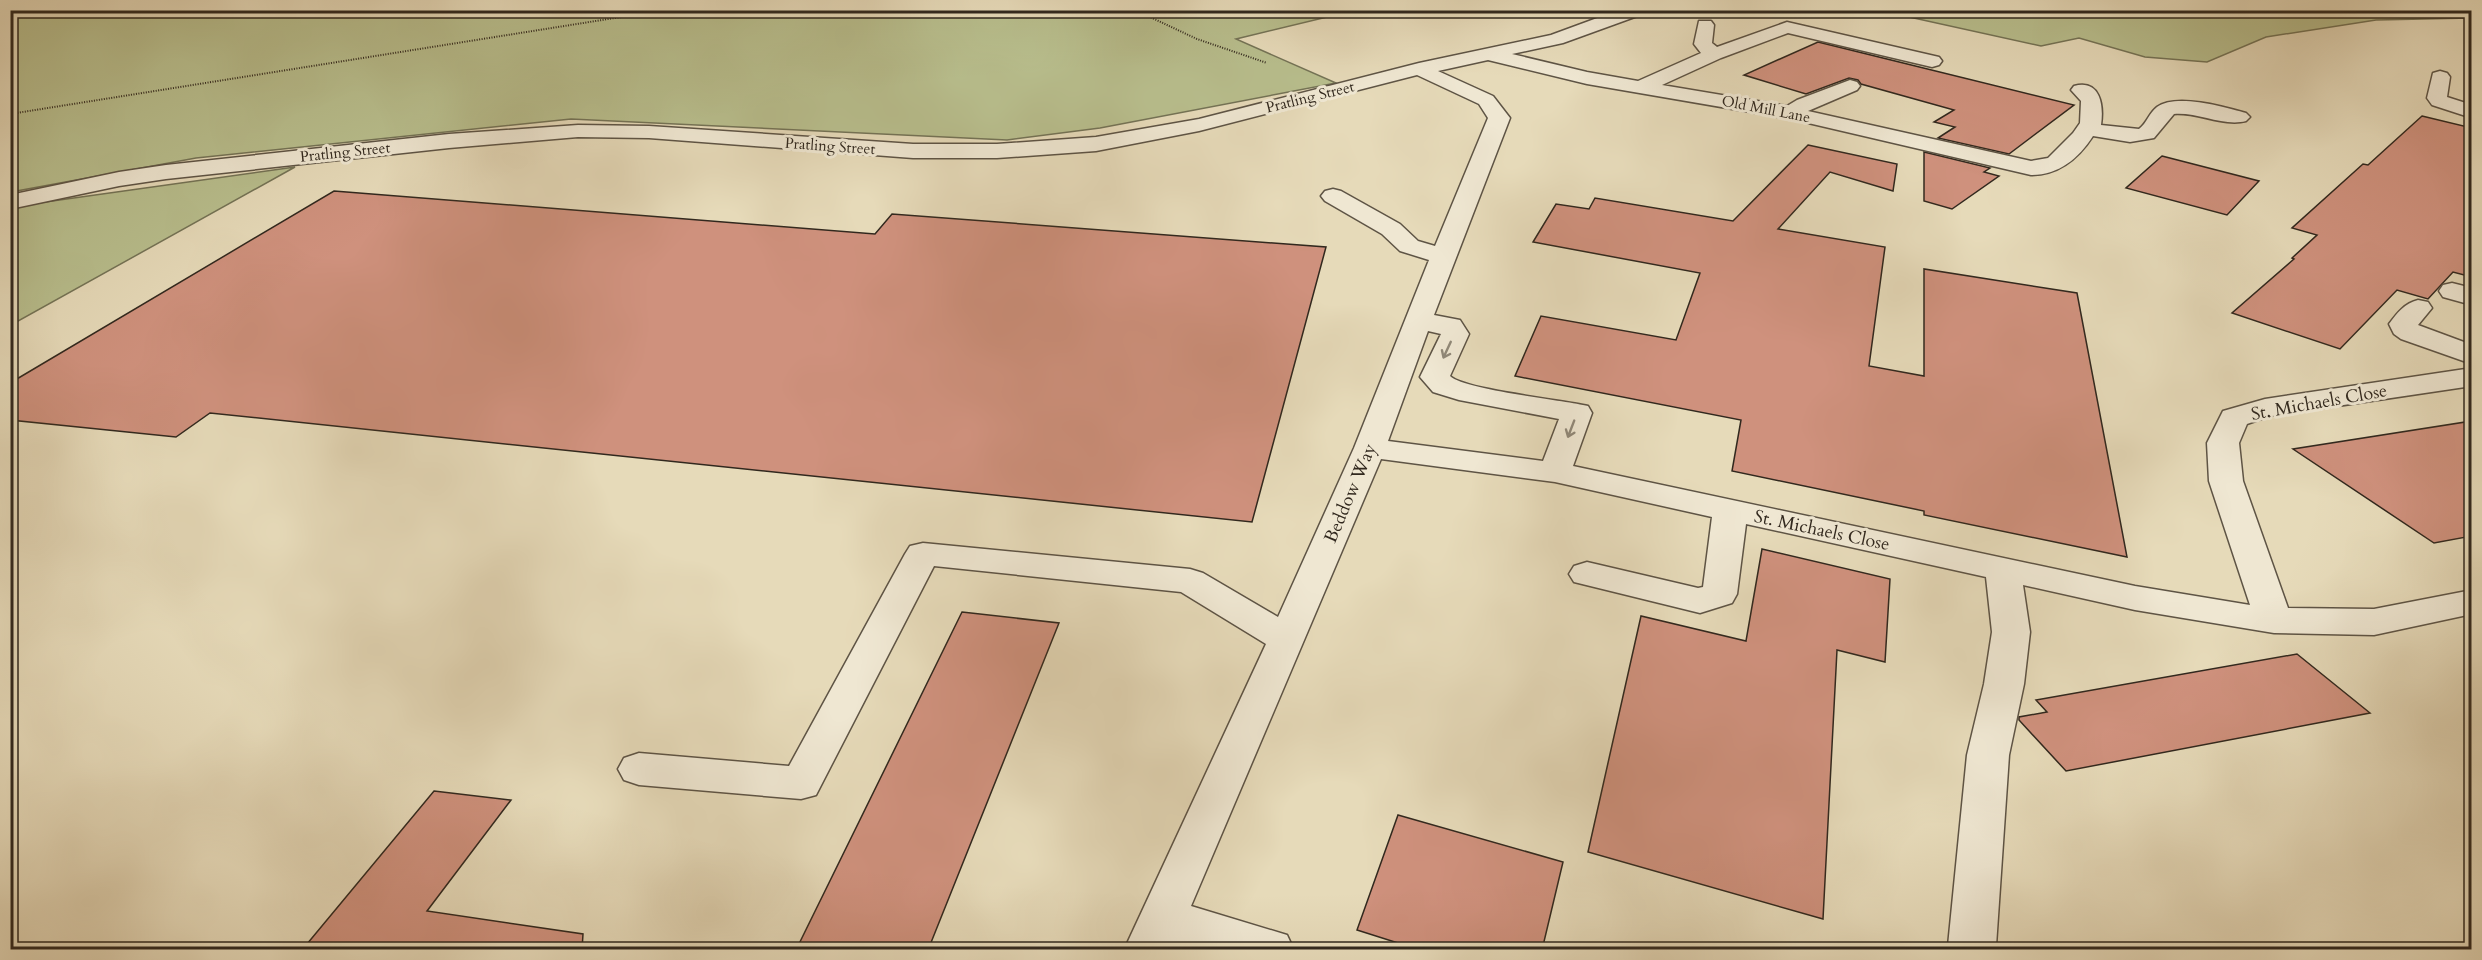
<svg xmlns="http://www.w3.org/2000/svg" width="2482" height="960" viewBox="0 0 2482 960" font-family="Cardo,serif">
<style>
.green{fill:#b8be8d;stroke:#747356;stroke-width:1.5}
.building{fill:#cf917d;stroke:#31281e;stroke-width:1.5}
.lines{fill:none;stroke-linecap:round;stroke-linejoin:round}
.minor-casing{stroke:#5e5445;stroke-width:3}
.path{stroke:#31281e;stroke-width:2;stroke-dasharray:1 1.5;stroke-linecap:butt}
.minor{fill:#efe7d2;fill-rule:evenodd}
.oneway{stroke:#908878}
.labels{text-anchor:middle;stroke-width:6;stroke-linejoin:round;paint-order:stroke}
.far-street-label{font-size:15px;fill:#31281e;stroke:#efe7d2}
.street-label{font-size:18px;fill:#31281e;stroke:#efe7d2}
</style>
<rect width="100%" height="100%" fill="#e6dab9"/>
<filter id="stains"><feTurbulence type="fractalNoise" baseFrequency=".00333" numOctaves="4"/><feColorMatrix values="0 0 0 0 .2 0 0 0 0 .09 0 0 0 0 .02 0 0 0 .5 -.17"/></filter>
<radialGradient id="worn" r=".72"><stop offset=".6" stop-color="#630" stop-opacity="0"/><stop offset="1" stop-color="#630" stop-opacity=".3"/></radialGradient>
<g class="green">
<polygon points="2471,10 2471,18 2376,20 2266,37 2207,62 2145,57 2079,38 2041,46 1882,11"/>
<polygon points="774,11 1352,11 1236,39 1336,83 1100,128 1007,140 571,119 196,158 11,192 10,12 15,11 770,11 764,14"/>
<polygon points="295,167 11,325 10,209 38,203"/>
</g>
<g class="building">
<polygon points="1818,42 1891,60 2074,105 2009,154 1938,138 1955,127 1934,122 1954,110 1861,84 1858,80 1849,78 1806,94 1744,75"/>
<polygon points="2422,116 2472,128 2472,277 2453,272 2428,299 2397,290 2340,349 2232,313 2294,259 2292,258 2317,235 2292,228 2363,164 2368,165"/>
<polygon points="1808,145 1897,164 1893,191 1830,172 1778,229 1885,247 1869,366 1924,376 1924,269 2077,293 2127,557 1924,515 1924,511 1732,471 1741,420 1515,376 1541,316 1676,340 1700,273 1533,242 1556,204 1589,209 1595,198 1733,221"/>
<polygon points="1924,152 1990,168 1984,172 1999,176 1952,209 1924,201"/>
<polygon points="2162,156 2259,181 2227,215 2126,188"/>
<polygon points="334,191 875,234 892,214 1326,247 1252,522 210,413 176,437 10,420 10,383"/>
<polygon points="2472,421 2472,536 2434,543 2293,449"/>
<polygon points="1762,549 1890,579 1885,662 1837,650 1823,919 1588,852 1641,616 1746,641"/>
<polygon points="962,612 1059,623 928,950 796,950"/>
<polygon points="2297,654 2370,713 2066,771 2019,720 2019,717 2047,712 2036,700"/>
<polygon points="434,791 511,800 427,911 583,934 582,950 302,950"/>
<polygon points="1398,815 1563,862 1542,950 1420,950 1357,930"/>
</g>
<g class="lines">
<g class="minor-casing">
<g id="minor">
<path d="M 1619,10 L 1645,10 L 1643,14 L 1563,43 L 1512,54 L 1587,72 L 1638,81 L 1701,53 L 1694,44 L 1699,21 L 1711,21 L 1714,25 L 1712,43 L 1717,47 L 1787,22 L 1939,57 L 1942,61 L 1939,65 L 1932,67 L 1788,33 L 1721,58 L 1662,85 L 1787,106 L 1797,100 L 1850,80 L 1857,82 L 1860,86 L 1857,90 L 1808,111 L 2031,161 L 2048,158 L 2073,133 L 2080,123 L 2081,101 L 2071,90 L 2074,86 C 2100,79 2104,105 2101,125 L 2139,129 C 2147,123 2149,113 2157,107 C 2176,93 2225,107 2246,113 L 2250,117 L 2246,121 C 2224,127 2198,112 2174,114 L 2154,138 L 2130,142 L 2093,136 C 2078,159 2059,175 2031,175 L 1791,119 L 1587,84 L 1488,60 L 1438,71 L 1493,96 L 1510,118 L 1434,315 L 1460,320 L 1469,334 L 1450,376 C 1465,390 1562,400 1588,406 L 1592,413 L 1573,466 L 2135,586 L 2250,605 L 2209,481 L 2207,443 L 2223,411 L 2265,399 L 2472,368 L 2472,386 L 2270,416 L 2247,424 L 2239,443 L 2243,481 L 2288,608 L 2374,609 L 2472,590 L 2472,614 L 2374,635 L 2274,633 L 2135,610 L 2023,585 L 2030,632 L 2024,684 L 2009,755 L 1996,946 L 1995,950 L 1949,950 L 1948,946 L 1967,755 L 1984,684 L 1992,632 L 1986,577 L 1746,524 L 1737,594 L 1732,603 L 1700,613 L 1574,582 L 1569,574 L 1574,566 L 1587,562 L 1698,588 L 1703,587 L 1712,517 L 1555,482 L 1381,459 L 1191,906 L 1287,935 L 1294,950 L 1200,950 L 1176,942 L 1172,950 L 1124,950 L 1266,644 L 1181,592 L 934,566 L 816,795 L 801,799 L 639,785 L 624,780 L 618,769 L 624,758 L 639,753 L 789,766 L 905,554 L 910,546 L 923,543 L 1190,569 L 1203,573 L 1278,617 L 1354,448 L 1429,260 L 1400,251 L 1382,234 L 1325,201 L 1321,196 L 1325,191 L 1333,189 L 1341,191 L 1400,224 L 1418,241 L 1435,246 L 1488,118 L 1479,104 L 1417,75 L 1199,131 L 1096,151 L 997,158 L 913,158 L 649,138 L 578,137 L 449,148 L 166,179 L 119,186 L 10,209 L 10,195 L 119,172 L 166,165 L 449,134 L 578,125 L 649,126 L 913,144 L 997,144 L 1096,137 L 1199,119 L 1419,63 L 1551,35 ZM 1428,331 L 1441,334 L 1420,377 L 1433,392 L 1459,400 L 1559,419 L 1543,461 L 1388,441 Z"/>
<polygon points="2440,71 2447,73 2450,77 2447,97 2472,105 2472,118 2432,105 2427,98 2433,73"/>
<polygon points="2452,283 2472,288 2472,305 2443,297 2439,291 2443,285"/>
<path d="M 2418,300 L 2428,302 L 2432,308 L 2418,325 L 2472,345 L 2472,364 L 2401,339 L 2394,334 L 2389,324 C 2397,313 2405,303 2418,300 Z"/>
</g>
</g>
<g class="path">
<polyline points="1135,10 1197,39 1267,63"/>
<polyline points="10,114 665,10"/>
</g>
<use href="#minor" class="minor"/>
</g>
<defs><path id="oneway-shaft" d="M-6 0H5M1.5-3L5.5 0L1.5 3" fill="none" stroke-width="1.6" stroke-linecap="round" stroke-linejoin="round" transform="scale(1.5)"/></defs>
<g class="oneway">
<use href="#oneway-shaft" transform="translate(1447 350) rotate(115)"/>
<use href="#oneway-shaft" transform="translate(1571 429) rotate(111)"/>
</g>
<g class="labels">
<g class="far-street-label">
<text transform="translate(1310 97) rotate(-14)" y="5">Pratling Street</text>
<text transform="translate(1766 109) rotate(11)" y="5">Old Mill Lane</text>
<text transform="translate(830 146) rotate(4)" y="5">Pratling Street</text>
<text transform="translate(345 152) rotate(-6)" y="5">Pratling Street</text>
</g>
<g class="street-label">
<text transform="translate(2319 402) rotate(-10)" y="6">St. Michaels Close</text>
<text transform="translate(1350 493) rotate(-67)" y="6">Beddow Way</text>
<text transform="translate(1822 530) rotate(12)" y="6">St. Michaels Close</text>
</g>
</g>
<rect width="2482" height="960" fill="none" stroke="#e6dab9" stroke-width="36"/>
<rect x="12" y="12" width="2458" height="936" fill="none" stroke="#31281e" stroke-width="3"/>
<rect x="18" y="18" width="2446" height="924" fill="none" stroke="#31281e" stroke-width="1.5"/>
<rect width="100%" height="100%" filter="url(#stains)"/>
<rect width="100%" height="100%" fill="url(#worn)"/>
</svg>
